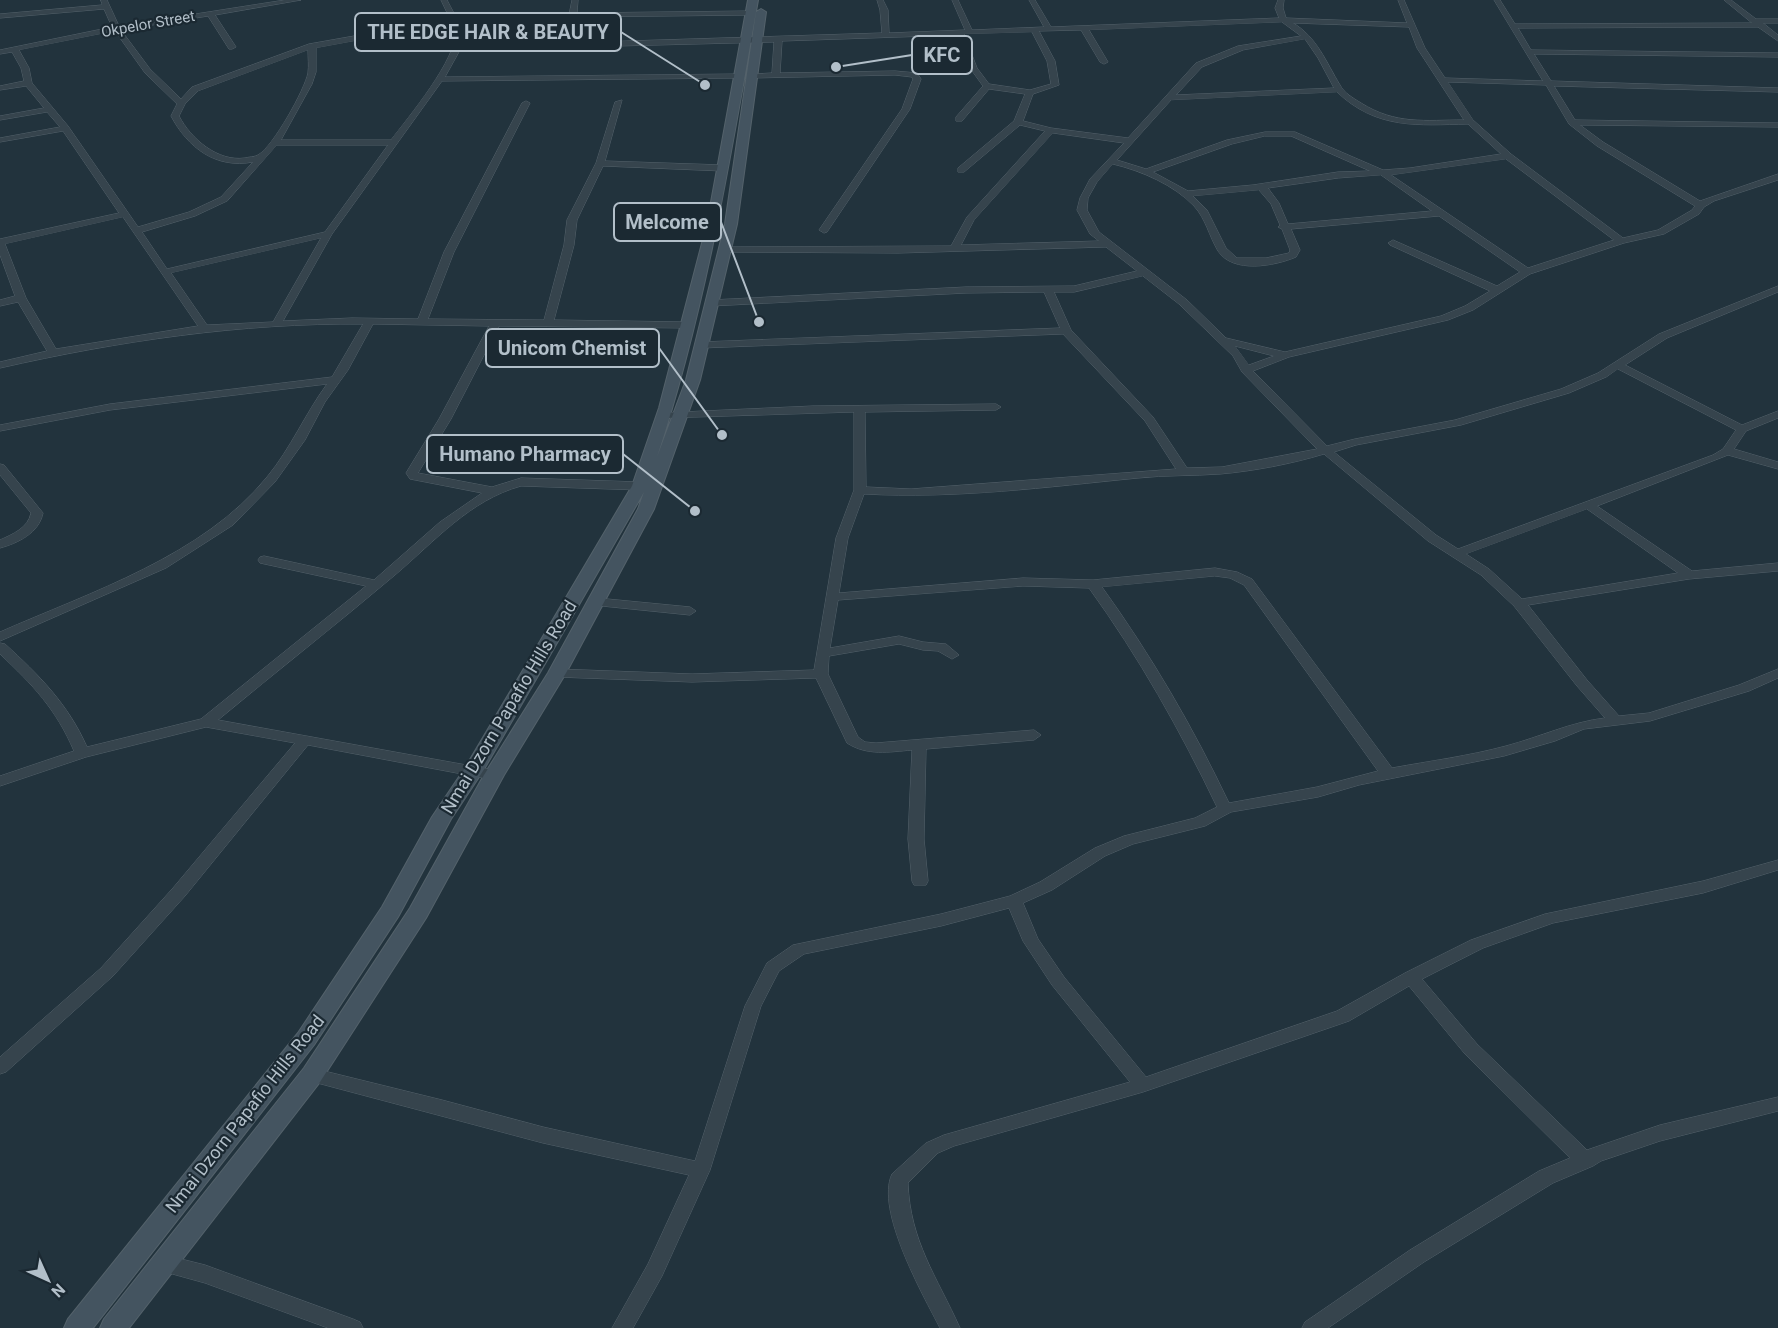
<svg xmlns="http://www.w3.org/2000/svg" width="1778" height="1328" viewBox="0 0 1778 1328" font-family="Roboto,sans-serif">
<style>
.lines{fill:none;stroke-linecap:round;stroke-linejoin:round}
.street-casing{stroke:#54626b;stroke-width:1}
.secondary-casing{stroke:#54626b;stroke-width:2}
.street{fill:#36444d;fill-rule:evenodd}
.secondary{fill:#445460;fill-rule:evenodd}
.labels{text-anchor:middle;stroke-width:4.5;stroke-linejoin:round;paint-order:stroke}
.far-street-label{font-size:15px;fill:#b2bfc9;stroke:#1b2932}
.street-label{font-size:18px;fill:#b2bfc9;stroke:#1b2932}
.leader{fill:none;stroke:#b2bfc9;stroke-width:2}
.callout-dot{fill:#b2bfc9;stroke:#1b2932;stroke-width:2}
.callout{fill:#1b2932;stroke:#b2bfc9;stroke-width:2}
.callout-label{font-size:20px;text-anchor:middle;font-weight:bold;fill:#b2bfc9}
</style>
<rect width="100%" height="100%" fill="#22333d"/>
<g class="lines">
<g class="street-casing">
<g id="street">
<path d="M 101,0 L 107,0 L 119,26 L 285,0 L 301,0 L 215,15 L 236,47 L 232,49 L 229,49 L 208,16 L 121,30 L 150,69 L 181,99 L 192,87 L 309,44 L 450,19 L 441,0 L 447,0 C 456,18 463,25 461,46 L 557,43 L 569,15 L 572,0 L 578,0 L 577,13 L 750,11 L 754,13 L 750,15 L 576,17 L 564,43 L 882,33 L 880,10 L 877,0 L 883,0 L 888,10 L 889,33 L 965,30 L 952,0 L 958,0 L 972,30 L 1044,27 L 1029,0 L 1035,0 L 1051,27 L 1279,18 L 1275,8 L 1278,0 L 1284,0 L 1283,8 L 1286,18 L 1407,23 L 1398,0 L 1404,0 L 1425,48 L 1445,78 L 1543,81 L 1494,0 L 1500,0 L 1515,24 L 1752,23 L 1724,0 L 1731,0 L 1756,19 L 1778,19 L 1778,23 L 1763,23 L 1778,35 L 1778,41 L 1758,27 L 1518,28 L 1531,50 L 1778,53 L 1778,57 L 1534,54 L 1551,81 L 1778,88 L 1778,92 L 1554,86 L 1575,120 L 1778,123 L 1778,127 L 1580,125 L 1603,142 L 1700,201 L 1778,174 L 1778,180 L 1714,201 L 1704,207 L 1699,214 L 1664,234 L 1624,243 L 1530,274 L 1473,310 L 1448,320 L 1289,357 L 1253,371 L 1327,446 L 1355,439 L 1455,420 L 1561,389 L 1598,373 L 1659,334 L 1778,286 L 1778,292 L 1667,338 L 1625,365 L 1742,425 L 1778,411 L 1778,418 L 1746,431 L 1734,449 L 1778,462 L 1778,469 L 1728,455 L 1597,506 L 1692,571 L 1778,563 L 1778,571 L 1689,579 L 1528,605 L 1587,680 L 1619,716 L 1649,713 L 1739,685 L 1778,669 L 1778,678 L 1749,691 L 1650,721 L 1584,729 L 1555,741 L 1504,756 L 1359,785 L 1318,797 L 1231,812 L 1205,826 L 1133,844 L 1105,856 L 1052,890 L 1023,903 L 1038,939 L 1064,977 L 1146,1077 L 1337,1011 L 1405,973 L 1471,940 L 1545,914 L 1703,881 L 1778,860 L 1778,870 L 1703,893 L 1553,923 L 1483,948 L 1422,979 L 1477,1044 L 1587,1150 L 1660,1125 L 1778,1097 L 1778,1111 L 1660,1141 L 1601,1161 L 1593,1166 L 1553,1183 L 1424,1262 L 1328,1328 L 1302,1328 L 1305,1322 L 1410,1250 L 1539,1171 L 1570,1158 L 1465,1054 L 1409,986 L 1349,1021 L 1143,1092 L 954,1146 L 938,1153 L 908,1183 C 910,1241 937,1277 960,1328 L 940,1328 C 923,1295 875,1210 892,1174 L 926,1143 L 944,1135 L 1130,1082 L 1052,985 L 1023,941 L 1009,908 L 941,926 L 804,954 L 779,971 L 761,1006 L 710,1170 L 662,1276 L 633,1328 L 612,1328 L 648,1264 L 689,1175 L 543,1143 L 306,1080 L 303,1075 L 306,1070 L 312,1068 L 442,1100 L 543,1127 L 695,1161 L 745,1006 L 767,963 L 793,945 L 941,914 L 1010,896 L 1040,882 L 1095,848 L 1124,836 L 1195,818 L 1217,807 C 1180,730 1139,657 1089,588 L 1023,586 L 838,600 L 830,648 L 899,636 L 923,642 L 946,644 L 959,655 L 952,659 L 938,651 L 923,650 L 899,644 L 829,656 L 828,674 L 858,737 L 865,742 L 876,743 L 1034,730 L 1041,735 L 1034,740 L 926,749 L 924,839 L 928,881 L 926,885 L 914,885 L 912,881 L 908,839 L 912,750 C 889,752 867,756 847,743 L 816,678 L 692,682 L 557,677 L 550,673 L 557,669 L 692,674 L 814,670 L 836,538 L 854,490 L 854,412 L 664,418 L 658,415 L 660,413 L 813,406 L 996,404 L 1001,407 L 996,410 L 865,412 L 866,487 L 911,489 L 1176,469 L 1145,421 L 1063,334 L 701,348 L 696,345 L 701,342 L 1060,328 L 1044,292 L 966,293 L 711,306 L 706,303 L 711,300 L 966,287 L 1074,286 L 1137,271 L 1106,247 L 898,253 L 720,252 L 720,248 L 723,247 L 951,246 L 967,217 L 1045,131 L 1020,125 L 964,172 L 958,172 L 958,168 L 1014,121 L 1025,94 L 989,89 L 962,121 L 956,121 L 956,117 L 983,86 L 970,68 L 957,35 L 782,41 L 780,73 L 895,71 L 917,73 L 921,79 L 910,109 L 827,232 L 824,233 L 819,230 L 902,109 L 913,79 L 912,77 L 895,75 L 751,78 L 750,76 L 754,74 L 772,73 L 774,42 L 460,50 L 445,77 L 739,74 L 743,76 L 739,78 L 442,81 L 332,234 L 283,321 L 352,318 L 418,319 L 444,252 L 522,103 L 526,101 L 530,103 L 454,252 L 428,319 L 544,320 L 564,245 L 567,220 L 596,163 L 615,102 L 622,100 L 605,161 L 723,165 L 727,168 L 723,171 L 603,166 L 577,220 L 574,245 L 554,320 L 688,322 L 693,325 L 688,328 L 499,326 L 451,419 L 418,473 L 492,487 L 521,478 L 640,482 L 646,486 L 640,490 L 521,486 C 470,500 435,541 395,575 C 337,624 277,671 218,720 L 494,770 L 501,775 L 499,778 L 494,780 L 308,745 L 185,896 L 113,976 L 6,1072 L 0,1074 L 0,1057 L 101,968 L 173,888 L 295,743 L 206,727 L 86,757 L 0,786 L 0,776 L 74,751 C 56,709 33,685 0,654 L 0,643 L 5,644 C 39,675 68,704 87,747 L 201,719 L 366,586 L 260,563 L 258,560 L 260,557 L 264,556 L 374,580 L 440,522 L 482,493 L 410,479 L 406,473 L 439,419 L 489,326 L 373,324 L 348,370 L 325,402 L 305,440 L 275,482 L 233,525 L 166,568 L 0,641 L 0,632 C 91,592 203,556 267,477 C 291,448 305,414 327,384 L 110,410 L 0,431 L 0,425 L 110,404 L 332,377 L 363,324 C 241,323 119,341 0,368 L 0,362 L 47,351 L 18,302 L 0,306 L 0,300 L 15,296 L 0,255 L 0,239 L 119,213 L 63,131 L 0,142 L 0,138 L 60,127 L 47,112 L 0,120 L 0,116 L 44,108 L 26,86 L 0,90 L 0,86 L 24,81 L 21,68 L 12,52 L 0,54 L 0,50 L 112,27 L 104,9 L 0,18 L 0,14 L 102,5 ZM 1282,22 L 1301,36 L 1238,46 L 1196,63 L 1128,138 L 1051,128 L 1023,121 L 1033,94 L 1059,85 L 1055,61 L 1039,31 L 1081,30 L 1100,62 L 1104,64 L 1108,62 L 1089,30 ZM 451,23 C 452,24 455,30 455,31 C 459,57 407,119 391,140 L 281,140 L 312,84 L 316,72 L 316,48 ZM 1293,23 L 1409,27 L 1417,48 L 1464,120 C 1425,120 1396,125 1361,103 C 1353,98 1344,93 1340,85 C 1326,62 1317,37 1293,23 ZM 115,31 L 145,73 L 177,104 L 171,116 C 188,148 216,169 253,162 L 221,197 L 189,212 L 138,227 L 68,126 L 32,83 L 29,68 L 19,50 ZM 1032,32 L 1047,61 L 1051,84 L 1030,90 L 989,84 L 977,68 L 964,34 ZM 1305,39 L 1318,58 L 1334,88 L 1176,95 L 1202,67 L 1243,50 ZM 308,50 C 308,57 309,66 308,73 C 305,89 273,147 258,155 C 255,157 248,157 245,158 C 218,162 191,139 179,116 L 185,104 L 198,91 ZM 1448,82 L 1546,85 L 1569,124 L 1597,146 L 1695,206 L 1692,210 L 1658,230 L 1623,238 L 1511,154 L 1473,120 ZM 1337,92 C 1377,130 1418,125 1468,124 L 1501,154 L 1410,168 L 1383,170 L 1295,132 L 1265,132 L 1227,140 L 1146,169 L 1117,160 L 1171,100 ZM 1053,133 L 1124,143 L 1090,179 L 1080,198 L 1077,210 L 1090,234 L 1099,241 L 961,245 L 974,220 ZM 1265,136 L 1291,136 L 1370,171 L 1338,172 L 1253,185 L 1188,191 L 1153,172 L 1232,144 ZM 277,145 L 388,145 L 325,232 L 167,269 L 142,232 L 195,216 L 227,201 ZM 1506,159 L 1614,240 L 1528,268 L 1391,175 ZM 1113,164 C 1142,171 1174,185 1194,206 C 1206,219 1209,236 1218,251 C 1233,274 1275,266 1296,257 L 1300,250 L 1291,229 L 1439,216 L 1520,272 L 1497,286 L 1393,240 L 1388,243 L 1390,245 L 1490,291 L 1465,306 L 1441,316 L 1285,352 L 1226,338 L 1187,300 L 1099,232 L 1087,210 L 1088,198 L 1097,182 ZM 1381,175 L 1432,211 L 1288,224 L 1279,203 L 1268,188 L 1338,178 ZM 1259,190 L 1271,204 L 1280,225 L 1278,227 L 1282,229 L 1290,250 L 1289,253 L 1266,258 L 1237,258 L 1226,248 L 1207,210 L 1193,196 ZM 123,217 L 198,326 L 56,349 L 26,298 L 5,244 ZM 321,238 L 273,322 L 207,325 L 171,273 ZM 1143,276 L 1179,304 L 1233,356 L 1242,372 L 1317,449 L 1222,467 L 1187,468 L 1153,417 L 1071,330 L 1054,292 L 1074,292 ZM 1235,346 L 1274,356 L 1249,365 ZM 1618,369 L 1736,430 L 1723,449 L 1713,455 L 1458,549 L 1436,535 L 1334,452 L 1356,445 L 1461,425 L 1569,393 L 1606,377 ZM 1324,454 L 1428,541 L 1481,575 L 1514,606 L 1577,686 L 1605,718 C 1571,722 1540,737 1506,746 C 1469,756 1430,761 1392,768 L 1252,579 L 1237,572 L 1215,568 L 1093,580 L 1023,578 L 839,593 L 848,538 L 864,494 C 956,499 1047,487 1138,478 C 1165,475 1193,476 1220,474 C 1254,471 1291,464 1324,454 ZM 1587,509 L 1678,573 L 1522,599 L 1489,569 L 1466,554 ZM 1215,576 L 1230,578 L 1244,585 L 1378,771 L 1317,787 L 1229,803 C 1193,727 1151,655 1102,587 Z"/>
<path d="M 0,464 L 4,465 L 43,513 C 39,533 18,543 0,548 L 0,540 C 13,534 28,528 31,513 L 0,475 Z"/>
<polygon points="597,598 690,607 696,611 690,615 592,605 591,602 592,599"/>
<polygon points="165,1255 205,1265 353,1319 360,1322 363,1328 328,1328 205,1283 158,1270 155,1264 158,1258"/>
</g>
</g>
<g class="secondary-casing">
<path id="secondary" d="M 748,0 L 758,0 C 731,154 706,308 657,457 L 686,380 L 725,224 L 756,12 L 761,9 L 766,12 L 737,224 L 700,380 L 654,509 L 566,673 L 504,775 L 426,918 L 320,1082 L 129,1328 L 100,1328 L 104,1319 L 304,1068 L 410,908 L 484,775 L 548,673 L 638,509 L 644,492 L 483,771 L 451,819 L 398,917 L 314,1045 L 93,1328 L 64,1328 L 68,1319 L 298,1033 L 382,907 L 432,817 L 465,768 L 632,486 L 659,408 L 707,224 Z"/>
</g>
<use href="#street" class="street"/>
<use href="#secondary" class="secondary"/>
</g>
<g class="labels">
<g class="far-street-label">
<text transform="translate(148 24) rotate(-10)" y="5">Okpelor Street</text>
</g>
<g class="street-label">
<text transform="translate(509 707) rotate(-59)" y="6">Nmai Dzorn Papafio Hills Road</text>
<text transform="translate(245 1114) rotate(-52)" y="6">Nmai Dzorn Papafio Hills Road</text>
</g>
</g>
<path class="leader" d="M705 85L621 32M836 67L912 55M759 322L721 222M722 435L659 348M695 511L623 454"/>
<g class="callout-dot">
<circle cx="705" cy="85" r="6"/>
<circle cx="836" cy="67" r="6"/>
<circle cx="759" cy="322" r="6"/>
<circle cx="722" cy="435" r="6"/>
<circle cx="695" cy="511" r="6"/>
</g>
<g class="callout">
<rect x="355" y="13" width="266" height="38" rx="6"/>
<rect x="912" y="36" width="60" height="38" rx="6"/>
<rect x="614" y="203" width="107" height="38" rx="6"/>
<rect x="486" y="329" width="173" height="38" rx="6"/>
<rect x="427" y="435" width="196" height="38" rx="6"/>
</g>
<g class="callout-label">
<text x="488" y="39">THE EDGE HAIR &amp; BEAUTY</text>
<text x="942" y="62">KFC</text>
<text x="667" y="229">Melcome</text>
<text x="572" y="355">Unicom Chemist</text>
<text x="525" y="461">Humano Pharmacy</text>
</g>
<g transform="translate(48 1280) rotate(135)" stroke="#1b2932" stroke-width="4.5" paint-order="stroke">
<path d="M0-4.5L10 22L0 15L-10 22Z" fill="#b2bfc9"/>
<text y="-9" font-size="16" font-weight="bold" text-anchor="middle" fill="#b2bfc9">N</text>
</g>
</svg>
